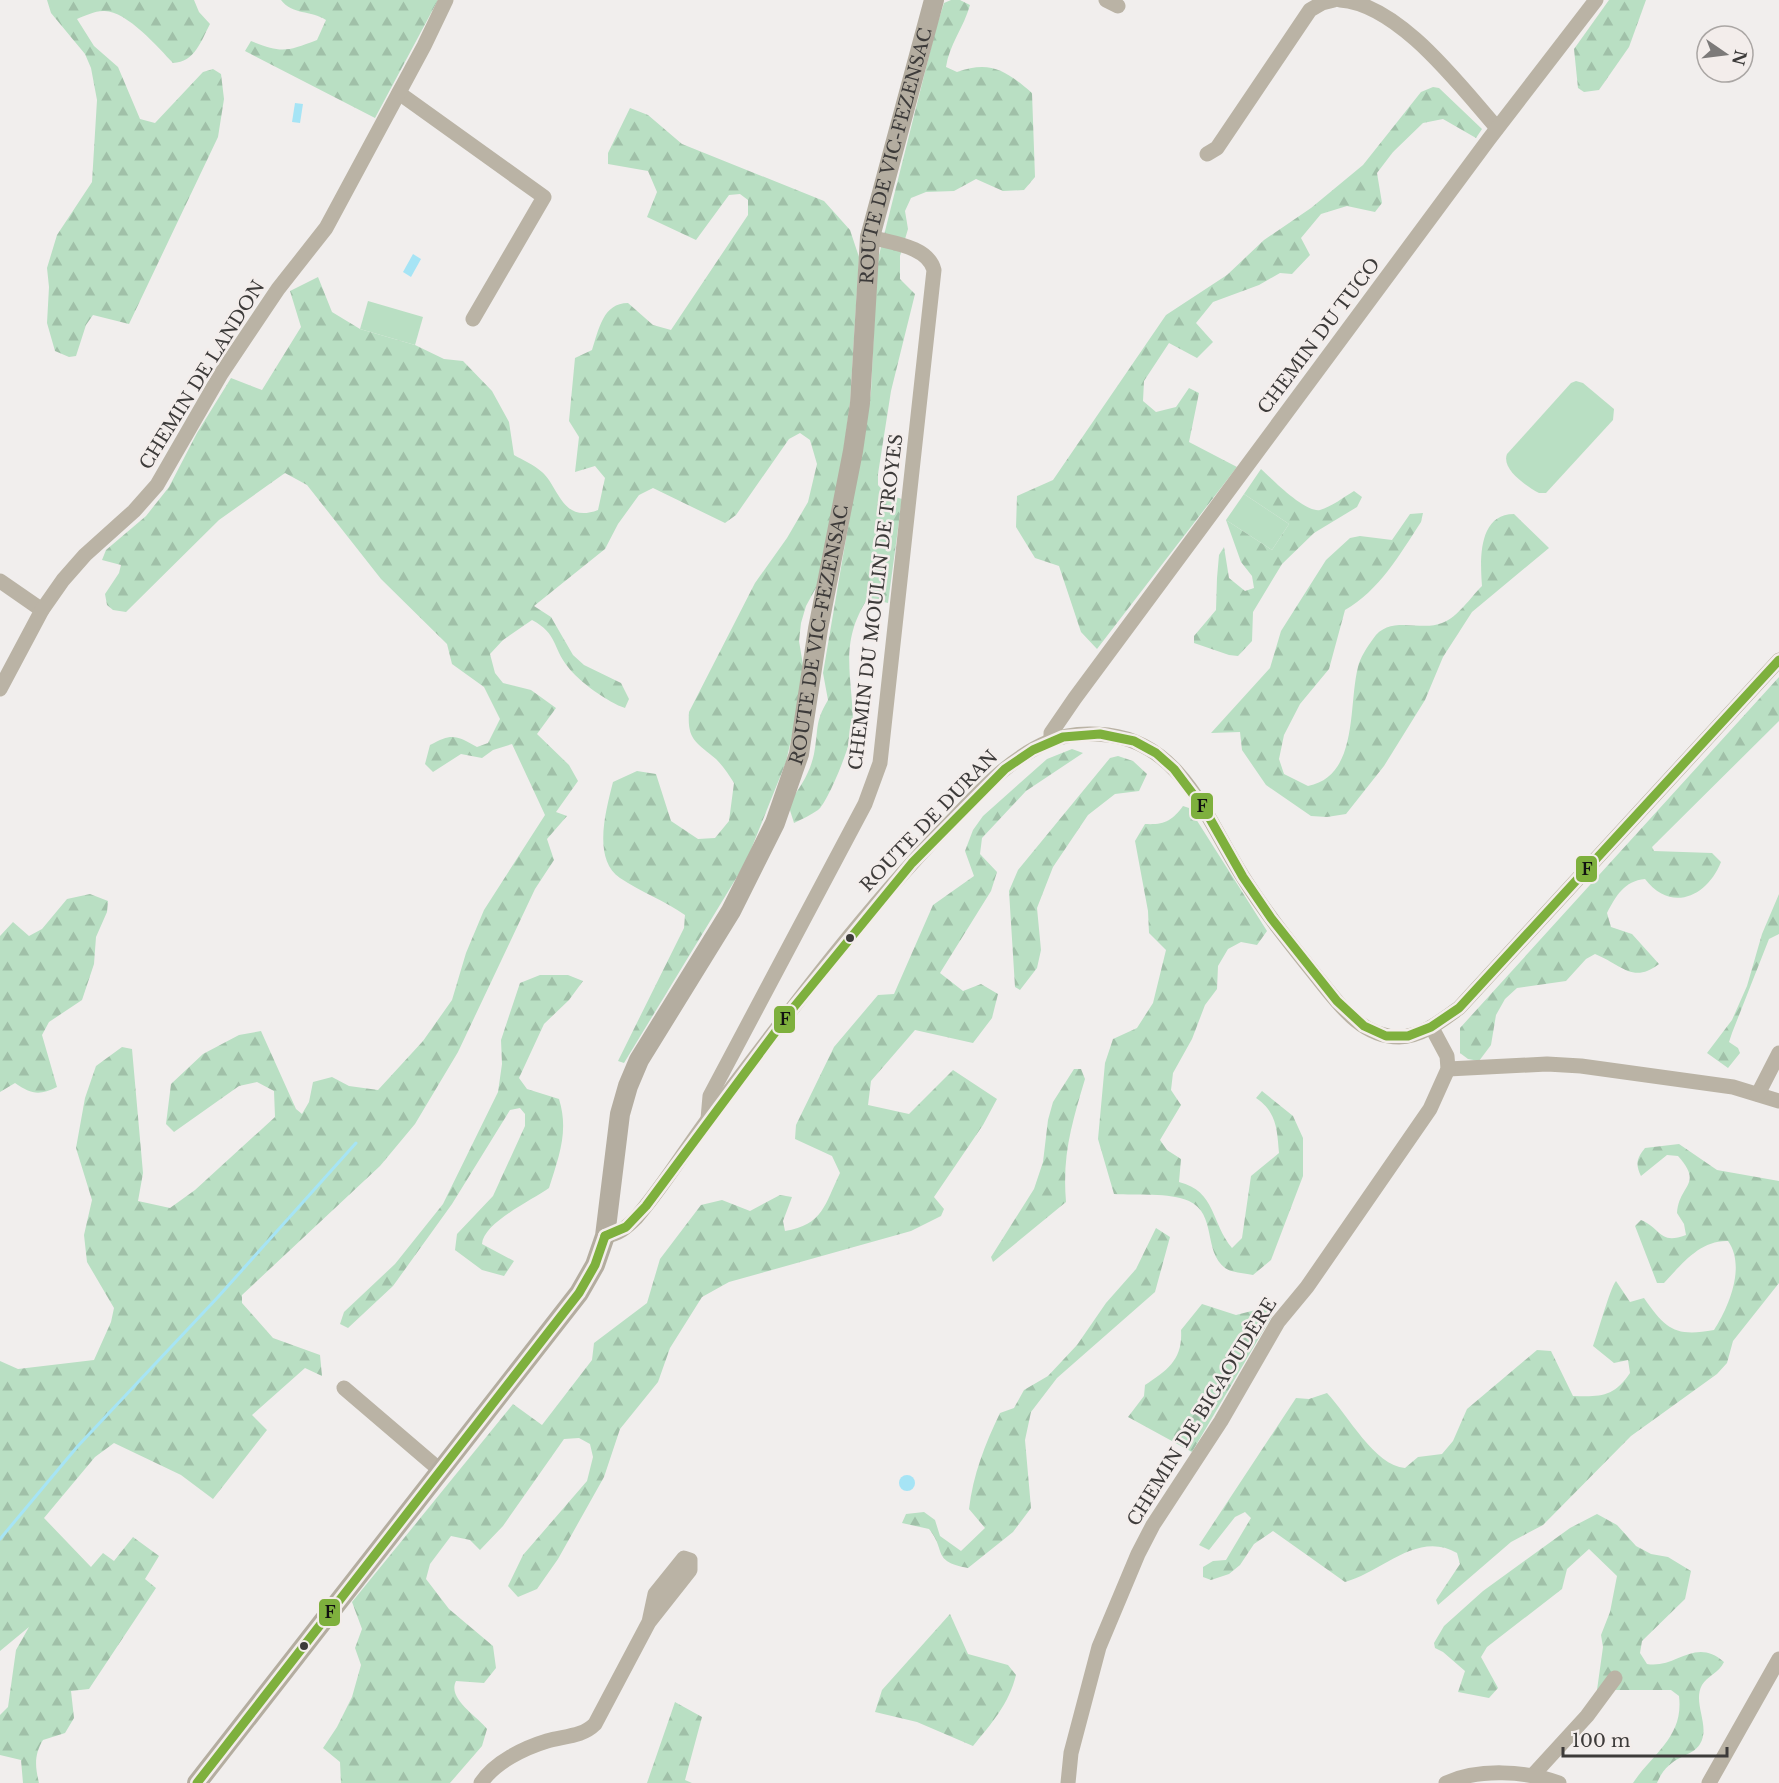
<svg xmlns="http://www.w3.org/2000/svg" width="1779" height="1783" viewBox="0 0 1779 1783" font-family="'Libre Baskerville',serif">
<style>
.green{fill:#b9dfc3}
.forest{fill:url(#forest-firs)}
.water{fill:#a6e4f5}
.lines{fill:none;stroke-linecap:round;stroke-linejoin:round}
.stream{stroke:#a6e4f5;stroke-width:3}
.minor{stroke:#bab3a5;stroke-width:15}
.major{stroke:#b4ada0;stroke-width:20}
.bus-1-casing{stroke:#f3edeb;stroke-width:14}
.bus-1{stroke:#7eb03d;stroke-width:9}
.bus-dot{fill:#3d3b3a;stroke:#f3edeb;stroke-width:2}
.labels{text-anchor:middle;stroke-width:5;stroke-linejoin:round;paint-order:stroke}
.street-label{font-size:18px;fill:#3d3b3a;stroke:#f3edeb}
.line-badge{stroke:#f3edeb;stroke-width:2}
.pale-badge-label{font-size:16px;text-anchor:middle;font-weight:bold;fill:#111}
</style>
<defs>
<pattern id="forest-firs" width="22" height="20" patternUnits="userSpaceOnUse" patternTransform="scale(1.5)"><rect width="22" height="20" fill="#b9dfc3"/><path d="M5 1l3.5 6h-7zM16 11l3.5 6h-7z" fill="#a0c0a8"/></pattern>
</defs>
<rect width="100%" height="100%" fill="#f1eeed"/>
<g class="green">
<polygon points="368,301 423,317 415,345 360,329"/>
<path d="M 1576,381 L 1583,383 L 1614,409 L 1613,420 L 1546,493 L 1539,493 C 1526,486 1501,469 1507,454 L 1571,383 Z"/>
<polygon points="1244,494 1289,524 1272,550 1226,520"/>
</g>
<g class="forest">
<path d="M 47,0 L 194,0 L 199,12 L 210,24 C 201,41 195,62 173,63 C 159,48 125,9 103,11 C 95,11 84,16 77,19 L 94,46 L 118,67 L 140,119 L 155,123 L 203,72 L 213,69 L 221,74 L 224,99 L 218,137 L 129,324 L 93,315 L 86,325 L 76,356 L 69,357 L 55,351 L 47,323 L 49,287 L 47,268 L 57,235 L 92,182 L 97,100 L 91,68 L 85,54 L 51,13 Z"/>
<path d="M 281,0 L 438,0 L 375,118 L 245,51 L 251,41 C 281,53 286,52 317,40 L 326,20 C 311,10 292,15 281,0 Z"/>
<path d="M 951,0 L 960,0 L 970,5 C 964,27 949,45 946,67 L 957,72 C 991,60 1006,71 1032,93 L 1035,177 L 1024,190 L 1003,191 L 976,179 L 954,191 L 926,192 L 911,198 L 905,211 L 908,229 L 900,256 L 900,279 L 915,294 L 891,391 L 878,474 L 878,485 L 886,494 L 902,499 L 888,603 L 868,598 C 838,644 853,676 853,727 C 853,739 828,803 818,810 C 811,815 802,819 794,823 L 788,804 C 800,788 810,773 814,754 C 819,730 814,723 828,700 L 823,673 L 871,392 L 877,263 L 936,28 L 944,3 Z"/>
<polygon points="1609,0 1646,0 1629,47 1599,90 1584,92 1578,88 1574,49"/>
<polygon points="1433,87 1439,88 1482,129 1476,138 1443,119 1423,123 1393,152 1377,173 1382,203 1375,212 1347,206 1321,214 1301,238 1310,255 1292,274 1280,273 1259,285 1213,302 1196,323 1213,342 1197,358 1169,343 1144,381 1143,401 1156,412 1176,407 1189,388 1199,393 1189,442 1237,467 1097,649 1081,632 1059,566 1035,558 1016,527 1017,496 1053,480 1166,315 1227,275 1264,240 1311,208 1363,165 1421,92"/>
<path d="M 630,108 L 648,115 L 682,144 L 824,201 L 850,230 L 859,257 L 850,403 L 844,449 L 823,575 L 806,606 L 801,623 L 799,641 L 805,677 L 786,762 L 746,862 L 624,1063 L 618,1061 L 684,928 L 685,915 C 665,901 641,892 620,878 C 592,859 606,810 613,782 L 637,771 L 656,774 L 671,821 L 698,839 L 715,838 L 729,821 L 734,783 C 729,775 723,766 716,759 C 696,742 687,740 689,712 L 755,583 L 787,538 L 808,502 L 817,464 L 810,440 L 800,433 L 789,439 L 736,515 L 725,523 L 653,488 L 639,495 L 618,524 L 605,549 L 534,606 L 551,617 L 573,655 L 584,665 L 621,683 L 629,699 L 625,708 C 609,703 578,681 568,667 C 552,647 558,634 532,620 L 503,640 L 490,654 L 495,673 L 503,683 L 531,690 L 556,708 L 537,734 L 569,765 L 578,781 L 556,812 L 567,816 L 547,839 L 554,860 L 535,889 L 458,1052 L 415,1124 L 380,1166 L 242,1295 L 242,1303 L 273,1338 L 320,1355 L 322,1376 L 305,1368 L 252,1415 L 267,1430 L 213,1499 L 181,1475 L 114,1443 L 95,1457 L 44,1518 L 91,1567 L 103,1553 L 114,1561 L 133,1537 L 159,1556 L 145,1579 L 156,1588 L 89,1689 L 71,1691 L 74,1718 L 65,1733 L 43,1740 C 34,1755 35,1766 39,1783 L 23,1783 L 21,1760 L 0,1755 L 0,1715 L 8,1707 L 16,1650 L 29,1627 L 0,1651 L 0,1361 L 18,1369 L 94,1360 L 111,1322 L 114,1308 L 87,1262 L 84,1235 L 92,1200 L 76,1148 L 85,1098 L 96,1066 L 122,1047 L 132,1049 L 143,1173 L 138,1201 L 170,1208 L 195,1190 L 275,1117 L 274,1091 L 257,1082 L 239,1086 L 174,1132 L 166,1124 L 171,1084 L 203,1054 L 239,1035 L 261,1031 L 296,1109 L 302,1114 L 309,1102 L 313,1082 L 332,1077 L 349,1086 L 378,1090 L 423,1041 L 452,1000 L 466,953 L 484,910 L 545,815 L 512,744 L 493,750 L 482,758 L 461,754 L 433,772 L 425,764 L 430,745 C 452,733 456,735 477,747 L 488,743 L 500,719 L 484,687 L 452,664 L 447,644 L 381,579 L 307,485 L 285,473 L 219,520 L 126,612 L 113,610 L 107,605 L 105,594 L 119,573 L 121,565 L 102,560 L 106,550 L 146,516 L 169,487 L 197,433 L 231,378 L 262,390 L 301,327 L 290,291 L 318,277 L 332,312 L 360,329 L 415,345 L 444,359 L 463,361 L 492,391 L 509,422 L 514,455 C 523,460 534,465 542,472 C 559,487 562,524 598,510 L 605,478 L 595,466 L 575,472 L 579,437 L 569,421 L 575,358 L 592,350 C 599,329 603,303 628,303 L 653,325 L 671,330 L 748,215 L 748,200 L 740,194 L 729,195 L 696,240 L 647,217 L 657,192 L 648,171 L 608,164 L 608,153 Z"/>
<path d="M 1261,469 C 1272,479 1305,513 1320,510 C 1331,507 1344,497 1354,491 L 1362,497 L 1357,507 L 1314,533 L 1282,564 L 1253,612 L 1252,641 L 1238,656 L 1229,655 L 1194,643 L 1194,636 L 1216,610 L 1217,578 L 1219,555 L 1224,547 L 1229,578 L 1245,591 L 1254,588 L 1252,576 L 1241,562 L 1226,520 L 1272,550 L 1289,524 L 1244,494 Z"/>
<path d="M 1423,513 L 1421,522 C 1400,554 1379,591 1345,610 L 1329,669 L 1300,704 L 1284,735 L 1279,759 L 1284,774 L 1308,786 C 1359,776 1348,706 1358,667 C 1360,658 1367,647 1373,639 C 1389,614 1421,632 1442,623 C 1458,617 1470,598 1482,586 C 1480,560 1478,514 1514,514 L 1549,548 L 1472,612 L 1443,657 L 1425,700 L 1384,766 L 1346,814 L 1327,817 L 1311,816 L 1266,785 L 1242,750 L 1240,732 L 1211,733 L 1270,668 L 1281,631 L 1326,560 L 1350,538 L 1360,536 L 1392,540 L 1410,514 Z"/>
<path d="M 1779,677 L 1779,721 L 1652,847 L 1654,851 L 1712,853 L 1721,862 C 1707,897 1671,913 1645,879 C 1624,881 1616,896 1607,913 L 1611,927 L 1632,934 L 1659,964 C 1633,984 1622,965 1595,954 L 1586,959 L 1566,981 L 1517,988 L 1505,999 L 1496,1015 L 1491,1045 L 1479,1061 L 1468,1059 L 1460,1053 L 1460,1028 Z"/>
<path d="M 1072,749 L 1083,753 L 1026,791 L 982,838 L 980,854 L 997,872 L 991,891 L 940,973 L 963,991 L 981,984 L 998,994 L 992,1018 L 973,1043 L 915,1030 L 871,1081 L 868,1105 L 909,1114 L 953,1070 L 997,1099 L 983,1125 L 934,1197 L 944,1209 L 941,1216 L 911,1231 L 729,1282 L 702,1297 L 670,1348 L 658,1382 L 620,1429 L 604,1477 L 558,1559 L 537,1589 L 518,1597 L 508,1586 L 523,1555 L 587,1481 L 593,1457 L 590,1444 L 579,1438 L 564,1439 L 503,1526 L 480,1550 L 470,1540 L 451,1536 L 430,1564 L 426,1579 L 449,1609 L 493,1646 L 496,1668 L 484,1683 L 456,1681 C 447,1699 477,1716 487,1729 L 482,1746 L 450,1783 L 341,1783 L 340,1762 L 323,1748 L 337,1727 L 352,1697 L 361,1665 L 355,1648 L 362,1629 L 352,1602 L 513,1404 L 542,1425 L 592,1360 L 594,1343 L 647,1303 L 660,1259 L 701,1205 L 722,1200 L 750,1211 L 780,1195 L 792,1197 L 783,1221 L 785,1231 C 823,1225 825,1204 840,1173 L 832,1156 L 795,1139 L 796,1125 L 834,1047 L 878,995 L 894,994 L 933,905 L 974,876 L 965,851 L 973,830 L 983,816 L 1047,759 Z"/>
<polygon points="1118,756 1133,761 1147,774 1139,791 1115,794 1088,815 1053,867 1037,908 1041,950 1037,968 1020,990 1015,987 1009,891 1018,870 1110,758"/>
<path d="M 1183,806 L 1189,808 L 1267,931 L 1257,945 L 1241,942 L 1228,949 L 1218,966 L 1217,989 L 1205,1005 L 1192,1039 L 1173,1073 L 1171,1090 L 1181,1105 L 1160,1140 L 1167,1150 L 1181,1159 L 1179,1182 C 1216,1191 1211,1223 1232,1248 L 1242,1238 L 1251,1176 L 1279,1153 C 1277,1130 1277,1112 1256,1098 L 1262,1091 L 1293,1116 L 1303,1138 L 1303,1176 L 1271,1260 L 1253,1275 C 1245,1273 1232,1273 1225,1268 C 1203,1251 1217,1214 1189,1201 C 1169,1192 1137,1196 1114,1194 L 1098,1139 L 1105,1063 L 1113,1039 L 1137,1028 L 1153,1003 L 1166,950 L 1149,933 L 1148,911 L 1135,841 L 1145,824 C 1164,825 1172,821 1183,806 Z"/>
<path d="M 90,894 L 108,901 L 107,912 L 96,937 L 94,964 L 82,1000 L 49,1022 L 42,1035 L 57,1087 C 39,1096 31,1094 15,1083 L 0,1092 L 0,936 L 13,922 L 29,936 L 42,929 L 67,899 Z"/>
<polygon points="1779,894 1779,934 1769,939 1732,1033 1729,1042 1738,1048 1740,1053 1728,1068 1707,1053 1732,1020 1747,986 1762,934"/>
<path d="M 540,975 L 568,975 L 583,981 L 569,1000 L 544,1024 L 519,1078 L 527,1089 L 559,1099 C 569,1131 559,1156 549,1188 C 532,1200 483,1223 482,1244 L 514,1261 L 504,1276 L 482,1270 L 455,1250 L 457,1234 L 493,1196 L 525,1126 L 525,1114 L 520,1108 L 510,1110 L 452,1204 L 393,1286 L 348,1328 L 340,1324 L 344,1312 L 395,1264 L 443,1204 L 498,1092 L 502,1064 L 501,1040 L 520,983 Z"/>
<path d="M 1074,1069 L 1081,1069 L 1085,1079 C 1072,1123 1062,1155 1066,1202 L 993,1262 L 991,1257 L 1034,1189 L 1043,1162 L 1048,1120 L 1053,1102 Z"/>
<path d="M 1679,1144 L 1717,1170 L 1779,1181 L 1779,1283 L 1733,1341 L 1727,1363 L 1717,1374 L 1631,1436 L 1543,1525 L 1511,1542 L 1438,1605 L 1436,1600 L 1460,1564 L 1457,1553 C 1417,1530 1381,1573 1345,1582 L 1273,1531 L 1254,1544 L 1240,1565 L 1229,1574 L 1211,1580 L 1203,1577 L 1203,1567 L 1213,1561 L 1226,1560 L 1251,1518 L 1245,1512 L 1235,1517 L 1209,1550 L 1199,1545 L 1296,1398 L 1309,1399 L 1327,1393 C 1347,1414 1375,1466 1405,1468 L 1418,1457 L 1442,1454 L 1453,1441 L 1467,1409 L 1537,1350 L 1551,1351 L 1573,1396 C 1600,1397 1614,1397 1630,1373 L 1628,1360 L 1614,1363 L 1593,1346 C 1598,1333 1610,1288 1616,1281 L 1630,1302 L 1644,1298 C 1666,1330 1676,1337 1714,1330 C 1729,1307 1746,1266 1728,1241 C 1700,1240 1682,1264 1664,1283 L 1657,1283 L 1635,1226 L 1641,1220 C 1662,1229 1659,1245 1686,1235 L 1684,1224 L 1677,1213 C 1679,1184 1704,1185 1678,1156 L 1667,1155 L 1641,1176 C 1635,1164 1637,1158 1645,1148 Z"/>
<path d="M 1156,1228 L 1170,1237 L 1155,1292 L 1057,1378 L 1031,1412 L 1025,1440 L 1031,1508 L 1013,1532 L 968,1568 C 931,1561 947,1551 929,1529 L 902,1523 L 906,1514 L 924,1512 L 935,1520 L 940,1536 L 961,1551 L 985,1528 L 969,1509 C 973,1475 985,1444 1000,1413 L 1014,1408 L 1024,1390 L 1048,1376 L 1077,1345 L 1106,1303 L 1136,1269 Z"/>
<path d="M 1202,1304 L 1236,1315 L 1271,1306 L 1276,1309 L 1192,1452 L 1128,1417 L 1144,1396 L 1145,1385 C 1168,1370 1183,1359 1181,1330 Z"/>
<path d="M 1597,1514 L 1617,1525 L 1636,1546 L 1651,1554 L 1668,1557 L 1691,1571 L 1685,1599 L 1642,1641 L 1640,1653 L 1647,1664 C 1676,1669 1695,1636 1724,1662 C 1719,1673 1707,1676 1702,1685 C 1692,1703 1711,1726 1700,1744 C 1692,1758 1669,1754 1657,1783 L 1633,1783 C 1653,1753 1684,1737 1679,1696 L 1671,1690 L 1597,1690 L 1603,1647 L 1601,1635 L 1610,1612 L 1617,1576 L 1589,1549 L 1567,1569 L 1562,1589 L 1487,1647 L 1481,1657 L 1498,1688 L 1489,1698 L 1458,1692 L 1465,1671 L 1443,1652 L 1435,1648 L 1434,1643 L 1444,1626 L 1483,1591 L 1570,1528 Z"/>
<path d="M 950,1614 L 968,1654 L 1008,1665 L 1016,1675 C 1009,1704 991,1724 973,1746 L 917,1722 L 875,1712 L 882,1690 Z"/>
<polygon points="675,1702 702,1717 685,1780 692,1783 647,1783"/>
</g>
<g class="water">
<polygon points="295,103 303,104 300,123 292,122"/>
<polygon points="413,254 421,259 411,277 403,272"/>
<circle cx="907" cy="1483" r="8"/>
</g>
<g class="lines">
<polyline class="stream" points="0,1539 77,1447 218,1297 356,1143"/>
<g class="minor">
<polyline points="1106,0 1118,6"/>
<path d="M 1340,0 C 1399,4 1460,86 1497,128"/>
<polyline points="399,93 544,197 473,319"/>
<polyline points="1207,154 1217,148 1310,10 1322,3 1334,0"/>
<polyline points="0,581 42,610"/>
<polyline points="0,689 42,610 63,580 85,555 134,511 157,485 221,374 278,289 326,228 424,46 446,0"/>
<polyline points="1051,740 1051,733 1075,698 1489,139 1596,0"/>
<polyline points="1448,1069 1547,1064 1581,1066 1733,1087 1779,1101"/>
<polyline points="1758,1094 1779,1053"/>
<path d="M 708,1119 L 710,1096 L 865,804 L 880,763 L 934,270 C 928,246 891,243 870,237"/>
<path d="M 605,1236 C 618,1235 627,1227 636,1218 C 663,1187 685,1150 709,1118 C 784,1019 858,918 944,829 C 975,797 1006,760 1048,742 C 1067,733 1088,733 1108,735 C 1183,744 1208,822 1243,877 C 1266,914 1294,948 1321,982 C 1341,1007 1363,1037 1399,1037 C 1423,1036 1441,1021 1459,1008 L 1779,660"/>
<polyline points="344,1388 441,1471"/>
<polyline points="1533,1775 1587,1716 1615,1678"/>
<path d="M 481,1783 C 495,1762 524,1748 547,1741 C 564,1736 582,1737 595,1724 L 649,1622 L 690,1570 L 690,1560 L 684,1558 L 655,1594 L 649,1622"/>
<polyline points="1068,1783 1071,1753 1099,1647 1138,1554 1153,1525 1221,1421 1278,1322 1307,1287 1430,1109 1448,1069 1447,1056 1432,1028"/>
<path d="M 1446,1783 C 1479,1768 1526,1771 1559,1783"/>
<polyline points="1709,1783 1779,1659"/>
</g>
<path class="major" id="s1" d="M 197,1783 L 579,1293 L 595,1265 L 605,1236 L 620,1114 L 628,1086 L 639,1060 L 731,911 L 775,823 L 799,754 L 818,629 L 853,451 L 860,403 L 870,237 L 934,0"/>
<g class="bus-1-casing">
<g id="bus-1">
<polyline points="605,1236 626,1227 646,1206 794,1007 912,863 1005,769 1033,750 1063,737 1100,734 1134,741 1156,753 1174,769 1205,810 1243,877 1271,918 1337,1001 1364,1026 1386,1036 1408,1036 1431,1027 1459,1008 1779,660"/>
<polyline points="197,1783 579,1293 595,1265 605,1236"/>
</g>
</g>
<use href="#bus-1" class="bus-1"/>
</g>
<g class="bus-dot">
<circle cx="850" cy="938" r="5"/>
<circle cx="304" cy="1646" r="5"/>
</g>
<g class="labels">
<g class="street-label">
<text dy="6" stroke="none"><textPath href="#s1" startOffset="1818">ROUTE DE VIC-FEZENSAC</textPath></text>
<text transform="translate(1319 336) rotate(-53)" y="6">CHEMIN DU TUCO</text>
<text transform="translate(202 375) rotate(-58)" y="6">CHEMIN DE LANDON</text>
<text transform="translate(876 602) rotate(-83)" y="6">CHEMIN DU MOULIN DE TROYES</text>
<text dy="6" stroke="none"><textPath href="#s1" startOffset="1332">ROUTE DE VIC-FEZENSAC</textPath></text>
<text transform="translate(929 821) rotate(-46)" y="6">ROUTE DE DURAN</text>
<text transform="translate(1202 1412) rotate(-58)" y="6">CHEMIN DE BIGAOUDÈRE</text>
</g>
</g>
<g class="line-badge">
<rect x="1190" y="792" width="24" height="28" rx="6" fill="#7eb03d"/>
<rect x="1575" y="855" width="23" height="28" rx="6" fill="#7eb03d"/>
<rect x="773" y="1005" width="23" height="29" rx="6" fill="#7eb03d"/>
<rect x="318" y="1598" width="23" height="29" rx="6" fill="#7eb03d"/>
</g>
<g class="pale-badge-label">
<text x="1202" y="812">F</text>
<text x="1587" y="875">F</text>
<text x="785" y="1025">F</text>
<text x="330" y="1618">F</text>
</g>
<g transform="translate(1725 54) rotate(104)"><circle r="28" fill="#f3edeb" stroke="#aaa6a4" stroke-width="1.5"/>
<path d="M0-4.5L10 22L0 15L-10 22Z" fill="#7c7a79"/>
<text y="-9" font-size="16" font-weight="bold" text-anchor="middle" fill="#3d3b3a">N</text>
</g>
<path d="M1563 1747v9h164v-9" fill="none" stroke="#3d3b3a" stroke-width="3"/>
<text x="1572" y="1747" font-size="18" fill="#3d3b3a" stroke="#f3edeb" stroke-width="4.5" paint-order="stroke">100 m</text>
</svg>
